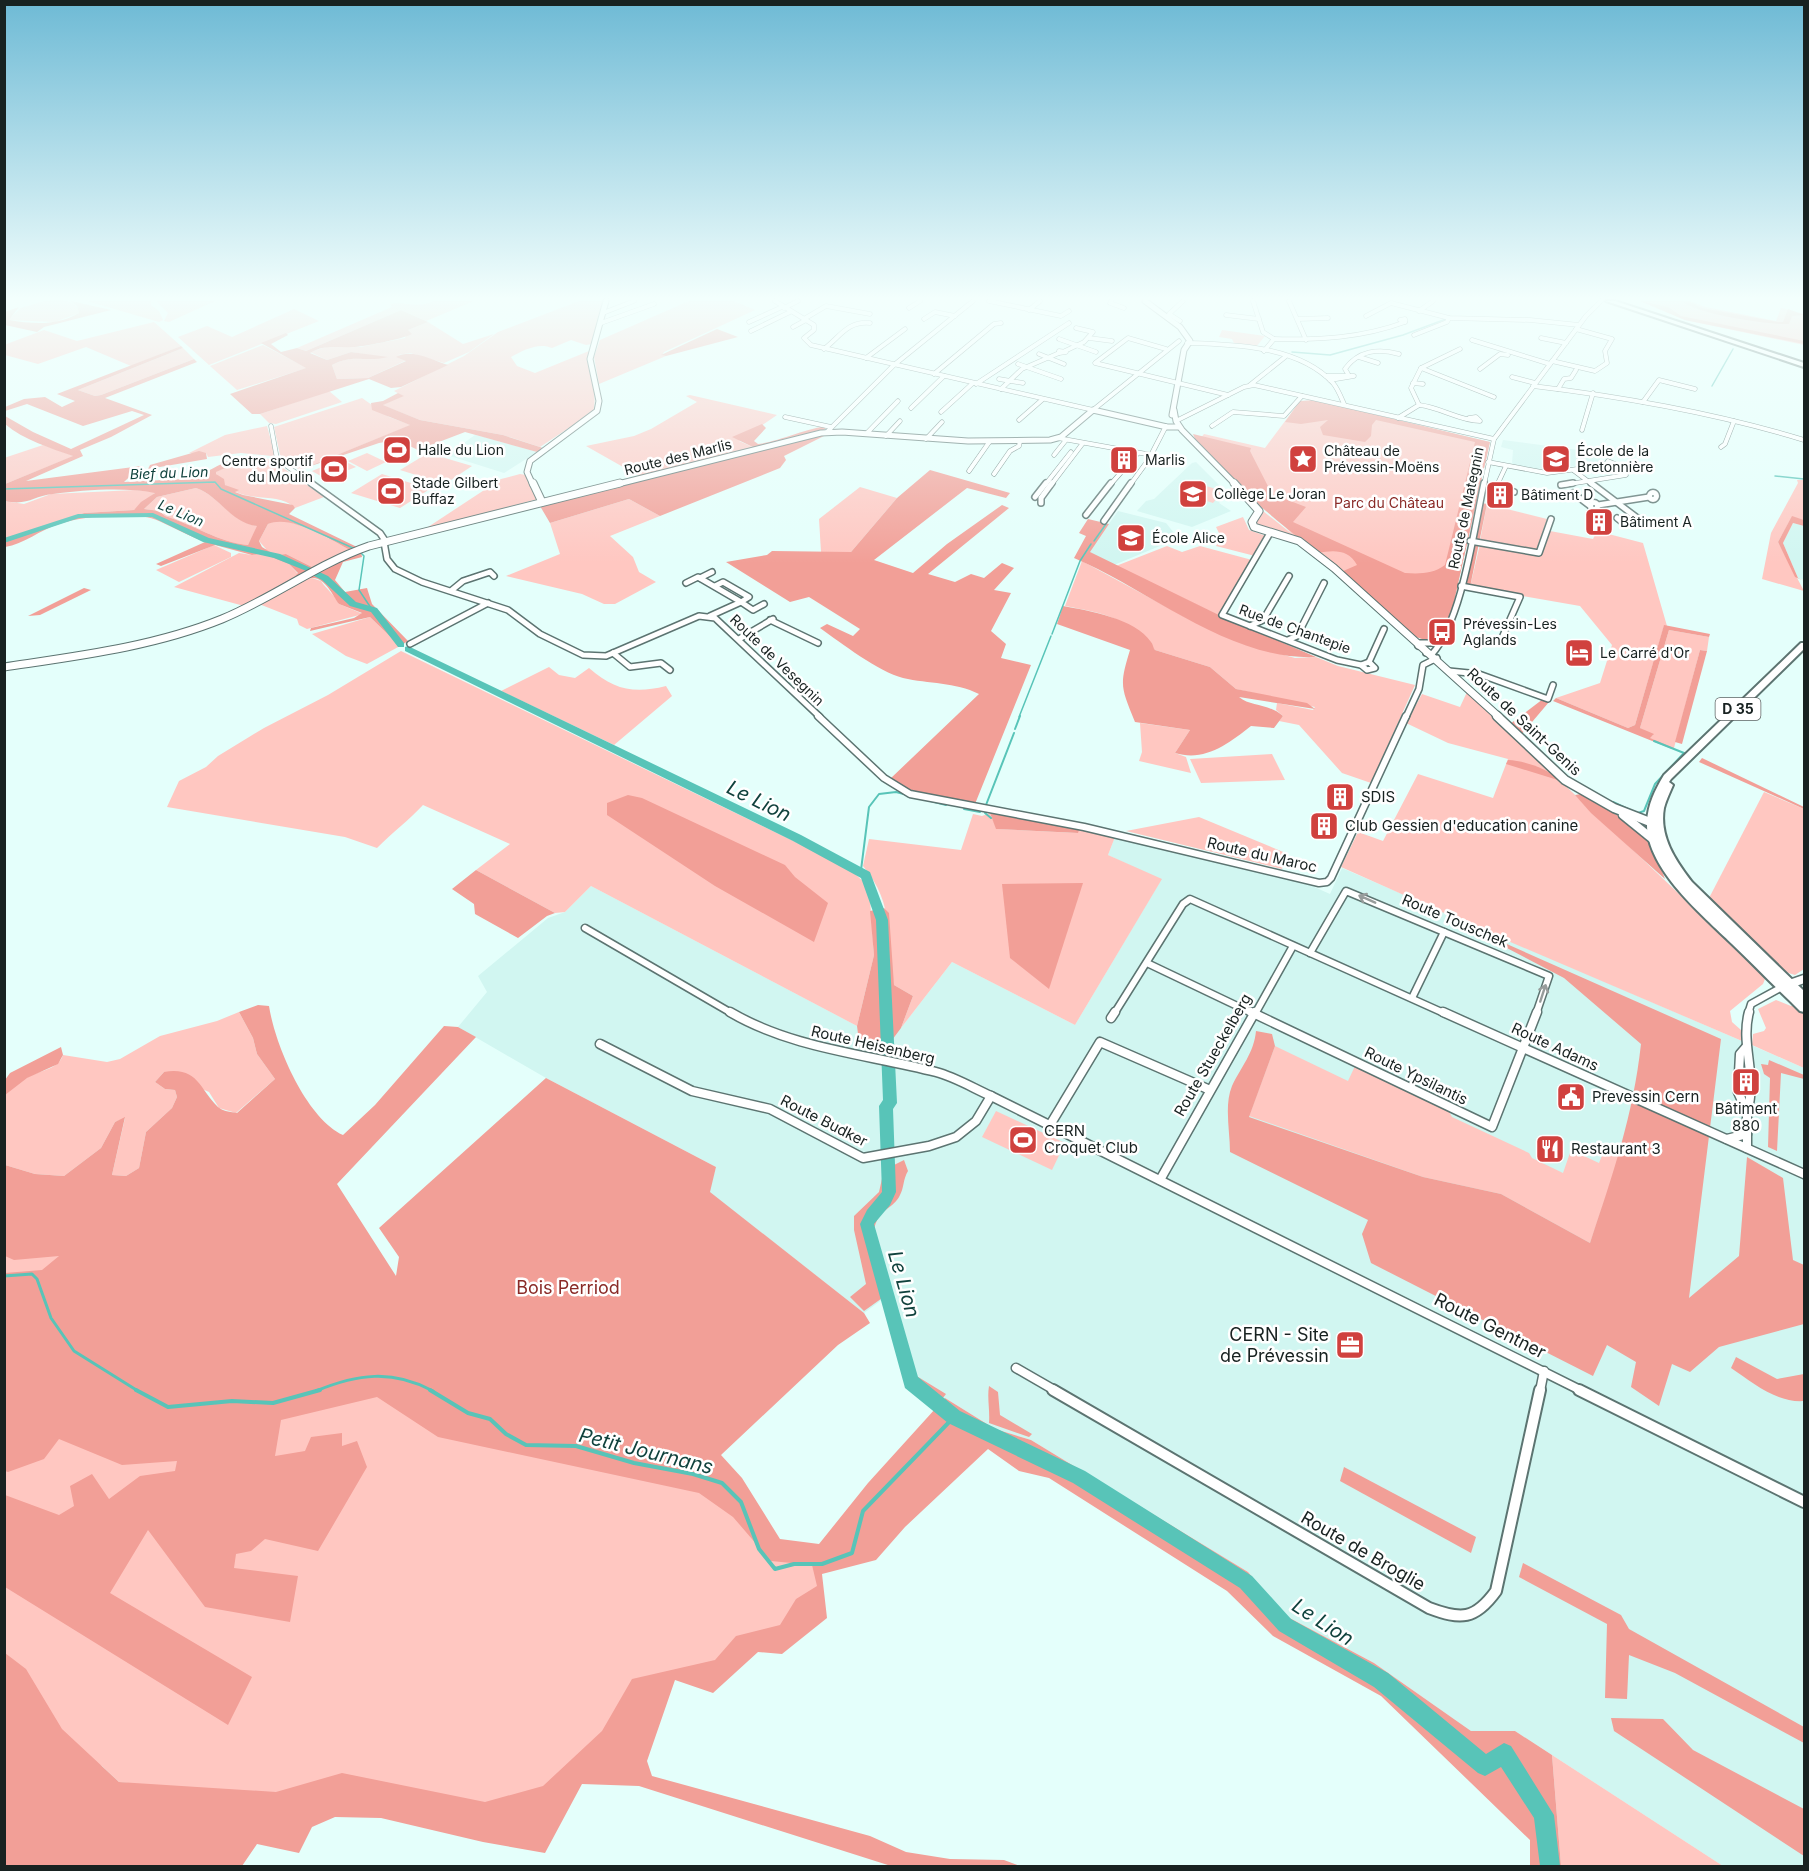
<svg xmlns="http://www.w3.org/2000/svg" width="1809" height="1871" viewBox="0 0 1809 1871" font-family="Inter,sans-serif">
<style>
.built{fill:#d1f6f1}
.green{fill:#ffc7c1}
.forest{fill:#f29f97;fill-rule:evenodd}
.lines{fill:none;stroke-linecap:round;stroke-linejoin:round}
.stream-far3{stroke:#58c4b8;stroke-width:1.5}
.stream-far2{stroke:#58c4b8;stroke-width:2}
.stream-far1{stroke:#58c4b8;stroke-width:3}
.stream{stroke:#58c4b8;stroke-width:4}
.river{fill:#58c4b8;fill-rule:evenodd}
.street-far4-casing{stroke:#5c7471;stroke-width:5}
.street-far3-casing{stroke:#5c7471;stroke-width:8}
.street-far2-casing{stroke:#5c7471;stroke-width:9}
.street-far1-casing{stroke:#5c7471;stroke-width:11}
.street-casing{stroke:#5c7471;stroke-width:14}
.secondary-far2-casing{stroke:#5c7471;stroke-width:7}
.secondary-far1-casing{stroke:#5c7471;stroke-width:9}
.secondary-casing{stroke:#5c7471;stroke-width:11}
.primary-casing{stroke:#5c7471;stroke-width:4}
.street-far4{stroke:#fff;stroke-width:4}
.street-far3{stroke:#fff;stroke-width:5}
.street-far2{stroke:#fff;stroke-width:6}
.street-far1{stroke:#fff;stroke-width:8}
.street{stroke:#fff;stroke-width:10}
.secondary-far2{stroke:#fff;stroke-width:5}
.secondary-far1{stroke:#fff;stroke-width:7}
.secondary{stroke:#fff;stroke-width:8}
.primary{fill:#fff;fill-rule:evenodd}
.oneway{stroke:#979c9b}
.labels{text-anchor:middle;stroke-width:5;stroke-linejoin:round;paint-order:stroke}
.far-poi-label{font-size:14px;fill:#182221;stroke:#fff;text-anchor:start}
.far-street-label{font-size:14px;fill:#182221;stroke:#fff}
.far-water-label{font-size:14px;font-style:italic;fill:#10423d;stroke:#fff}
.far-park-label{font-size:14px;fill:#8a2a27;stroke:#fff}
.shield{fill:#fff;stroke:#5d6464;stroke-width:1.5}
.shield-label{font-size:14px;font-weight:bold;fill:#182221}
.street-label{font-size:15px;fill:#182221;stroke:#fff}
.poi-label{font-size:15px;fill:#182221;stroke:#fff;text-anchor:start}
.near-park-label{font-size:18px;fill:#8a2a27;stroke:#fff}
.near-street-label{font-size:18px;fill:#182221;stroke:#fff}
.near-poi-label{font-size:18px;fill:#182221;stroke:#fff;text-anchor:end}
.near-water-label{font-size:20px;font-style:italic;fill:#10423d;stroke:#fff}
</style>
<rect width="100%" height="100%" fill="#e4fffb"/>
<g class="built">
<polygon points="475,435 484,437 537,452 504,473 450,456 451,452"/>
<polygon points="1503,440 1601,453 1599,464 1537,469 1512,464 1513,450 1501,447"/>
<polygon points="1196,462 1227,493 1219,503 1231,511 1192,527 1137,511 1146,501 1154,499 1192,463"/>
<polygon points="1118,511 1166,523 1174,533 1163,538 1167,543 1114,565 1089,552"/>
<polygon points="1793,523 1804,526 1804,580 1798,578 1783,543"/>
<polygon points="1115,837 1312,886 1330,894 1342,868 1804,1068 1804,1866 1723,1866 1515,1731 1471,1731 1374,1663 1284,1615 1248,1572 1031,1440 995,1429 945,1398 937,1409 903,1378 883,1299 864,1313 709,1192 716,1167 546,1078 458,1027 487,992 478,976 548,918 565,912 591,886 878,1037 901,1028 952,962 1075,1025 1161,880 1108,855"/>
</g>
<g class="green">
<path d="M 44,301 C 58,301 76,297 79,313 L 55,322 L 8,320 L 21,308 Z"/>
<polygon points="87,301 151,301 151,305 159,311 163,320 159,322"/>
<polygon points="156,301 215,301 169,322 164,321 168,313"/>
<path d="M 433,301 L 474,301 L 426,321 L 401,310 L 306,351 L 297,348 L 392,307 L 390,304 C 406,301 417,309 433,301 Z"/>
<path d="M 579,301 L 604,301 L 592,344 L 586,345 L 571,340 L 552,348 C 539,342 523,350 511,357 L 517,366 L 535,373 L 589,351 C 586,371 599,391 593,412 L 540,447 L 503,435 L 420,420 L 382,405 L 403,396 L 394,391 L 464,356 L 498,332 Z"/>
<polygon points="689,301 734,301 755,310 664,352 662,355 666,356 599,384 594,357 600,340"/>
<polygon points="1640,301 1690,301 1706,307 1776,321 1781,308 1804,314 1804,345 1685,320"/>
<polygon points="294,309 319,321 209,365 178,337 207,326 232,337"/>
<polygon points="154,322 181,346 131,366 86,347 38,364 5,355 4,345 44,330 77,341"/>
<path d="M 428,322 L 463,344 L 494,334 L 469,352 L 444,363 L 410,353 L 398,355 L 407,360 L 368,378 L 337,379 L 332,365 C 351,355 361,360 381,357 L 351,352 L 327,360 L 310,352 L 332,345 L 360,347 L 405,338 L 408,330 Z"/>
<polygon points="1222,330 1265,336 1256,347 1235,345 1232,339 1219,337"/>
<polygon points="263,345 307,368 237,390 210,366"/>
<polygon points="183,348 194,359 101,395 95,396 78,390"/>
<polygon points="329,391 342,402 276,424 269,423 260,414"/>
<polygon points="690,395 777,415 739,441 755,448 639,476 586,446 634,436 651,429 697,402 686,396"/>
<polygon points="362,398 389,417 411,425 305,468 298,469 280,455 274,427"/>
<polygon points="1300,401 1490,442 1452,610 1444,630 1434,640 1416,637 1300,539 1254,525 1263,511 1292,534 1200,439 1204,434 1265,448"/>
<polygon points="267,426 275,455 272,456 241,453 208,457 206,453 189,453 225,435"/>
<polygon points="43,445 74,456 5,484 4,458"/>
<polygon points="367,453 386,462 367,471 348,461"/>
<polygon points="428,453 472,466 445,484 400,470"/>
<path d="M 256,456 L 272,460 L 324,497 L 295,508 C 274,488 237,510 215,472 Z"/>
<polygon points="341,459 356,467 326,479 312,471"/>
<polygon points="382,474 430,489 400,508 351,493"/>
<polygon points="520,474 526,475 538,499 425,529 501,479"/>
<polygon points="1797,480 1804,480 1804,520 1792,517 1778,542 1804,591 1762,579 1771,533 1798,483"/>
<polygon points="1199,484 1223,491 1213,503 1188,495"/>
<polygon points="860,487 897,498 851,552 821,552 819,519"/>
<path d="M 196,488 C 220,496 231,523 258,526 L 248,545 C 218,542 194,525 165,516 L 160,511 L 144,509 L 157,497 Z"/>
<polygon points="135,490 156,492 134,510 84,513 5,540 4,501 24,504 51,494"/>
<polygon points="629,499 660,516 610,536 633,557 639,572 656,582 615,604 604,604 582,594 506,576 560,554 550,523"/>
<polygon points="1487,504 1547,519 1536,551 1480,541"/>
<polygon points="1243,517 1249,530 1266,536 1255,556 1216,546 1221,537 1216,527"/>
<path d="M 276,520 C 302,522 328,538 350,550 L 314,568 L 286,554 L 271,556 L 289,564 L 299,575 L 244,606 L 174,587 L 239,553 L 252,555 L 266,549 L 259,541 L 268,524 Z"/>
<polygon points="1550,531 1593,539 1597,531 1643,543 1667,626 1664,626 1635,725 1628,728 1556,698 1600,683 1612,645 1580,606 1470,587 1480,544 1537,555 1542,554"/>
<polygon points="214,545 231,553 231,557 179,582 156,570"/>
<polygon points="1167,546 1182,552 1200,546 1252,560 1218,615 1116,566"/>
<path d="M 1082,561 L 1185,617 L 1242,643 L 1295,658 L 1316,657 L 1338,666 L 1415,685 L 1371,783 L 1342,773 L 1299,725 L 1279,721 L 1283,716 L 1276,710 L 1277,703 L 1313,710 L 1315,707 L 1236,689 L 1210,667 L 1155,650 C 1131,619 1104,613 1065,606 Z"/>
<path d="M 312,578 L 321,581 C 327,590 334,594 339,604 L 363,614 L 307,629 L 299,625 L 297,619 L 259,604 L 296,582 Z"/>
<polygon points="370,617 400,646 367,664 346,656 312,634"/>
<polygon points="1669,630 1709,637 1707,651 1700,650 1674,748 1649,738 1653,735 1640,728"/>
<path d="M 401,651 L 847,867 L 863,881 L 870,899 L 874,955 L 857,1026 L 591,886 L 565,912 L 555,913 L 476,870 L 510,844 L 423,805 C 408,821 393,832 377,848 L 345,837 L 167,807 L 179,781 L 206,767 L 218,756 L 264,728 L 328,695 Z"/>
<path d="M 549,667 L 559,675 L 575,678 L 589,668 C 614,690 634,694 666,686 L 672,696 L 614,745 L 501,691 Z"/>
<polygon points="1467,692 1760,971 1765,979 1763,984 1730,1011 1732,1022 1741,1030 1742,1041 1480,929 1341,867 1358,832 1383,841 1418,774 1493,798 1508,759 1448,743 1406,723 1422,694 1460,707"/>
<polygon points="1140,723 1190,730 1175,753 1186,757 1191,773 1139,761 1142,752"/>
<polygon points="1272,754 1285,780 1201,783 1190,759"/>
<polygon points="1764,792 1804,809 1804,969 1795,975 1782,971 1708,900"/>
<path d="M 990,813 L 997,829 L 1077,833 L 1079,830 L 1115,837 L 1108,855 L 1162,879 L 1075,1025 L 952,962 L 901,1028 L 913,996 L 894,985 C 886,940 896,905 863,866 L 869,839 L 961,850 L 973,814 L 982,816 Z"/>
<polygon points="1199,817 1288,854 1282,869 1126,831"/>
<polygon points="1776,1000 1791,1006 1795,1004 1804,1012 1804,1068 1752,1045 1753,1034 1764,1031 1766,1028 1758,1009"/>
<path d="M 239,1012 L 253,1038 L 257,1054 L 275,1079 L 236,1113 L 219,1108 L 209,1092 L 164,1072 L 155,1082 L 165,1089 L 175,1090 L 177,1097 L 172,1108 L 146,1132 L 139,1168 L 126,1176 L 112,1175 L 125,1118 L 115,1122 L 101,1148 L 64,1176 L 35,1174 L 5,1165 L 4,1095 C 12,1089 19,1082 28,1077 C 40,1070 58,1070 63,1055 L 107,1062 L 120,1059 L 160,1036 L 217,1021 Z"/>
<polygon points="1275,1046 1348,1081 1355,1066 1448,1110 1452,1117 1529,1153 1532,1158 1563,1173 1571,1150 1599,1163 1605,1148 1620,1155 1590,1243 1501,1194 1423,1177 1249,1116"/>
<polygon points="996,1111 1065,1143 1052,1170 982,1137"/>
<polygon points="4,1229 728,1467 780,1559 816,1560 819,1617 620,1700 623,1783 571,1771 528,1826 119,1782 102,1766 5,1715"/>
<polygon points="1552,1755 1723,1866 1561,1866"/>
</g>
<g class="forest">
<path d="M 71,301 L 111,310 L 44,327 L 37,332 L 5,325 L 5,312 L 19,307 L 9,320 C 33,324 57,326 79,313 L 77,306 Z"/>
<polygon points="1640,301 1668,307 1681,316 1804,341 1804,344 1685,320"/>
<path d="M 1681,301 L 1689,301 L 1702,308 L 1778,322 L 1783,322 L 1788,309 L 1804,315 L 1792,316 L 1789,324 C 1768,325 1697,314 1681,301 Z"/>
<path d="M 401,310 L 428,322 L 408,330 L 412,334 C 403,339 363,347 352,347 C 336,348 325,344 310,353 L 327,360 L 351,352 L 388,357 C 364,363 355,353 332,365 L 337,379 L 368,378 L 406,361 L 396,357 C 411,348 432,360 448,365 L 401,387 L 391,388 L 369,379 L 260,414 L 252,414 L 230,394 L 306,368 L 261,343 L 286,333 L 288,335 L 271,344 L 281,352 L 297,348 L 306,351 Z"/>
<polygon points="717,329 738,337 666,356 661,355"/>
<path d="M 181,346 L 183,348 L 78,390 L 95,396 L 101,395 L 194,359 L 197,362 L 105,398 L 152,415 L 111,437 L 80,450 L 83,456 L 26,481 L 141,466 L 124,482 L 184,479 C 208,476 230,453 254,456 L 216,472 L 216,474 L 224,479 L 225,485 L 239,490 L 235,492 L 243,495 L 293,505 L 295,508 L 289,514 L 357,547 L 350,550 C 330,539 290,514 268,524 L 259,541 L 262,547 L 270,552 L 252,555 L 215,545 L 161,566 L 156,564 L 205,542 C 189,536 175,528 159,521 C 136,510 83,516 59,524 C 40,530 24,544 5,547 L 5,540 L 84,513 L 134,510 L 141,502 L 155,493 C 124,487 85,490 53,494 C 33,496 28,506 5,501 L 5,484 L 73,456 C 50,448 24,440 5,424 L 5,416 L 33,432 L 71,449 L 144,415 L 132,411 L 83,426 L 27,404 L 5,411 L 5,407 L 24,399 L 45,397 L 62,407 L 75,401 L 57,394 ZM 196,488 C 220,496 230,523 257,526 L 248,545 C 218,542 194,525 165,516 L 160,511 L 144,509 L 157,497 Z"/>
<polygon points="398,393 404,396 383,405 420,420 503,435 543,448 537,452 465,432 418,450 397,440 379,443 305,468 410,425 372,410 371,403 383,401"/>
<path d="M 1315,400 L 1490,442 L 1452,610 L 1441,637 L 1434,640 L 1425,640 L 1416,637 L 1341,572 L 1357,565 C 1349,549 1333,550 1318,553 C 1292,533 1202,462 1193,434 L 1251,448 L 1250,451 L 1272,494 L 1306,507 L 1293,522 L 1405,573 C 1419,574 1433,574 1445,565 L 1475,442 L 1376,420 L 1372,425 L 1371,436 L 1365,442 L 1323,435 L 1320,427 L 1328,420 L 1301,424 L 1285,422 L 1300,401 Z"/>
<path d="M 762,424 L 766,428 L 754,441 L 758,444 C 775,443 816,425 827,427 L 822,431 L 755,448 L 732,437 Z"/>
<polygon points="818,435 824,436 784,456 786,460 780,468 660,516 629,499 550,523 540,506"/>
<polygon points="199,451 206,453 207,459 148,469 150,465"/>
<path d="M 930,470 L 1010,493 L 1006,498 L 967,488 L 874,560 L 913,573 L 947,544 L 1002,505 L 1009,508 L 928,574 L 955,582 L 971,574 L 984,578 L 1002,563 L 1014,568 L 994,590 L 1011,593 L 991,631 L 1006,644 L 1001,658 L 1031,665 L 975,804 L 911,792 L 890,779 L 979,694 C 955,682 929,684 903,678 C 879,672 841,643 820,628 L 827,624 L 853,636 L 860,629 L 809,597 L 790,602 L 726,562 L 767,555 L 772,551 L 851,552 L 897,498 Z"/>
<polygon points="1482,503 1487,504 1470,587 1463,586"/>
<polygon points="1792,516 1804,520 1804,526 1793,523 1783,543 1798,578 1804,581 1795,577 1778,542"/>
<path d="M 1088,519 L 1109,524 L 1090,552 L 1223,617 L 1316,657 C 1230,661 1150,590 1074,558 L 1086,536 L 1079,533 Z"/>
<path d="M 361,551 L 362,557 L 343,562 L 335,580 L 345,592 L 367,588 L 372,604 L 408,641 L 400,646 L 370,617 L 310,631 L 311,628 L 354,618 L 362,613 L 339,604 C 333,596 325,577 312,578 C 307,578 302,582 297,583 L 292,580 L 298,573 L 289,564 L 269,556 L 286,554 L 314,568 Z"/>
<polygon points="84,588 91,590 40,615 28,616"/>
<path d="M 1063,606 C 1089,611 1135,618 1151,642 C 1153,644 1153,648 1155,650 L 1210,667 L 1236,689 L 1307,703 L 1315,709 L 1239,697 C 1251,707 1268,703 1283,716 L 1274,728 L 1251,726 C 1228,744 1205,762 1175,753 L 1190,730 L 1135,722 C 1121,687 1119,686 1130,650 L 1057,624 Z"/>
<polygon points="1664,625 1710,634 1709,637 1669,630 1640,728 1654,734 1650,738 1674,748 1672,749 1553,701 1556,698 1628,728 1635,725"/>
<polygon points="1700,650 1707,651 1682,744 1675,742"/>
<polygon points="1543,699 1549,702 1521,735 1510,724"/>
<polygon points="1702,758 1804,807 1804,809 1699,762"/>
<path d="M 1508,760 C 1526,761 1548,769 1561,781 L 1506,764 Z"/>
<polygon points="1581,794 1632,824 1651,842 1665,879 1591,813 1575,795"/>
<polygon points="628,795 642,798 785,865 795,877 828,903 814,942 715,886 607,815 607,803"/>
<polygon points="990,813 1079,830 1078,833 996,829"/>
<polygon points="476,870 555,913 547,916 518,938 475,914 474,904 452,889"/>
<polygon points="1083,883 1049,989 1010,958 1002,884"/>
<polygon points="884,908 889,913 894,985 913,996 901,1028 892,1040 892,1056 860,1049 857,1026 874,955 870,911"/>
<path d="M 1457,922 L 1721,1039 L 1689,1298 L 1739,1256 L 1747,1157 L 1783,1178 L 1793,1260 L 1804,1265 L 1804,1324 L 1719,1347 L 1690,1372 L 1672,1364 L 1659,1406 L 1631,1387 L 1636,1362 L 1607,1345 L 1593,1376 L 1371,1263 L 1362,1234 L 1368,1220 L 1230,1152 C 1230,1131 1224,1105 1232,1086 C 1241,1067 1254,1053 1256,1031 L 1272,1034 L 1275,1046 L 1249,1117 L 1423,1177 L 1501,1194 L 1590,1243 C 1613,1174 1633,1116 1641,1044 L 1564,978 Z"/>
<path d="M 258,1005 L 269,1006 C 275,1045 306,1118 343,1135 L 375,1105 L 444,1026 L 458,1027 L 476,1037 L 337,1184 L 396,1276 L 399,1257 L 379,1228 L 546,1078 L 716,1167 L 710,1192 L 864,1313 L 870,1323 L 838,1345 L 721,1455 L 742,1478 L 780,1539 L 819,1544 L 868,1483 L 945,1398 L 995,1429 L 1031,1440 L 1248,1572 L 1284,1615 L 1374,1663 L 1471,1731 L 1515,1731 L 1552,1755 L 1561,1866 L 1530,1866 L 1530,1840 L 1381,1696 L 1273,1636 L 1227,1591 L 1049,1478 L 1019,1471 L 988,1449 L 905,1527 L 876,1560 L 822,1574 L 827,1618 L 782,1654 L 758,1652 L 713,1693 L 675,1680 L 647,1761 L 652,1776 L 870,1836 L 906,1852 L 950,1859 L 1004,1860 L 1020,1866 L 891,1866 L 639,1786 L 582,1784 L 545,1853 L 483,1842 L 381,1818 L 335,1817 L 312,1827 L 299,1853 L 257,1844 L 242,1866 L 5,1866 L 5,1653 L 26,1669 L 62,1729 L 119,1782 L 276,1792 L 342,1773 L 485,1802 L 543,1786 L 602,1731 L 632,1679 L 715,1660 L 736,1636 L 780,1625 L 796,1599 L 817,1586 L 812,1565 L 771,1561 L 733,1517 L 699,1493 L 438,1437 L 377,1397 L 281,1420 L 275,1456 L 305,1451 L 311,1437 L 342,1433 L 342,1446 L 357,1441 L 367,1467 L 318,1551 L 265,1539 L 251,1551 L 236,1554 L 234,1568 L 298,1576 L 290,1622 L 205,1607 L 148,1530 L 110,1593 L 252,1677 L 228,1725 L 5,1587 L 5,1495 L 59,1515 L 74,1506 L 70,1486 L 92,1474 L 109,1499 L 140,1476 L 175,1471 L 177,1461 L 122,1465 L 59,1439 L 44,1459 L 8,1472 L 5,1471 L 5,1273 L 42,1270 L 59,1256 L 14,1260 L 5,1256 L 5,1165 L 35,1174 L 64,1176 L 101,1148 L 115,1122 L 125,1117 L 112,1175 L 126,1176 L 139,1168 L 146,1132 L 172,1108 L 177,1097 L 175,1090 L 165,1089 L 155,1082 L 164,1072 C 198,1066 200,1090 218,1107 C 222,1111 231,1112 237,1113 L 275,1079 L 257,1054 L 253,1038 L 239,1012 Z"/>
<polygon points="61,1047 63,1055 58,1064 27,1078 5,1095 5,1080 10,1073"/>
<polygon points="1769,1060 1804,1075 1804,1079 1781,1073 1777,1151 1768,1147 1770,1078 1764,1074 1761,1064 1768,1065"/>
<path d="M 904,1160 L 908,1171 C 903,1179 904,1188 900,1195 C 894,1209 878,1208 874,1230 L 910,1372 L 946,1394 L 936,1407 L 905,1377 L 885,1296 L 864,1311 L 850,1297 L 866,1284 L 854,1230 L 854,1216 L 879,1192 L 884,1170 Z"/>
<path d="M 1736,1357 L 1777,1379 L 1804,1374 L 1804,1401 C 1777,1403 1753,1383 1731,1368 Z"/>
<path d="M 989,1386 L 998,1392 L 1000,1415 L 1032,1434 L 1029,1437 L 989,1423 C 990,1410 987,1398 989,1386 Z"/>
<polygon points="1344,1467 1476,1537 1471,1553 1340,1481"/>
<polygon points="1523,1563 1621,1615 1629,1629 1804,1727 1804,1743 1675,1673 1629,1655 1627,1699 1605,1698 1607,1624 1519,1577"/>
<polygon points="1611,1718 1663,1719 1693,1750 1804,1809 1804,1856 1614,1731"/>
</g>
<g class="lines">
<g class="stream-far3">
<polyline points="1292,352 1330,355 1403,335 1446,319"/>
<polyline points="1712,386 1733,349"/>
<polyline points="1775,476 1804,479"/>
<polyline points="4,489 215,482 221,489 353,548"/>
<polyline points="1094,541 1106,524"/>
<polyline points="360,552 364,556 359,590 371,608"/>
<polyline points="1052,634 1080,561 1091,544"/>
<polyline points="1019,717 1051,636"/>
</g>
<g class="stream-far2">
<polyline points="1015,729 1020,716"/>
<polyline points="1613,802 1630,810"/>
<polyline points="986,805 1014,733"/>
<polyline points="964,809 980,812"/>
<polyline points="985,813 991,818"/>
<polyline points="1638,813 1644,811 1655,784 1684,753 1654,741"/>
<polyline points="861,870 869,807 879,794 896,792 946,805"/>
</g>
<g class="stream-far1">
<polyline points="4,1276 32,1274 37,1279 51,1318 74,1351 138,1391"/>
<path d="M 316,1391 C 357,1374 392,1369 433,1391"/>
</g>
<g class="stream">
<polyline points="136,1390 168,1407 232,1401 273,1403 320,1390"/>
<polyline points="430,1390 468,1413 490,1419 506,1434 526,1445 576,1446 634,1463 693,1474 722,1483 741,1502 759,1549 775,1569 794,1564 822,1564 852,1553 863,1511 954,1417"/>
</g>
<g class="river">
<polygon points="153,513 209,538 280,554 313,569 309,572 274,558 203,542 152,517 79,518 4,543 4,538 78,514"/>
<polygon points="315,570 328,576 356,602 377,608 404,643 404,647 398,647 371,612 350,606 322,580 312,575 312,571"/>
<polygon points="408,646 801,835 870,872 888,920 897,1103 893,1109 896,1192 890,1205 874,1224 918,1377 960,1411 1085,1471 1252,1576 1291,1619 1388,1673 1486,1754 1504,1743 1511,1746 1554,1815 1560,1866 1540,1866 1534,1818 1501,1767 1485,1776 1478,1773 1374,1687 1279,1631 1240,1588 1073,1483 948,1423 905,1388 860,1224 867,1210 882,1192 879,1106 883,1100 876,920 861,878 793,841 405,651 405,647"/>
</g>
<g class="street-far4-casing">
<g id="street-far4">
<polyline points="775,301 814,325 814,330 804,338 811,345 1093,410 1179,341"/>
<polyline points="989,301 1061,316 1069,311"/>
<polyline points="1111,301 1110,303 1124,308"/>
<polyline points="1253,301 1263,332 1274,339 1264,351"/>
<polyline points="1289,301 1306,340"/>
<polyline points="1391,303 1449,318 1530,320 1579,325"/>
<polyline points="784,308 798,301"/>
<polyline points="909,308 920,301"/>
<polyline points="1029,310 1040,301"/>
<polyline points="1419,311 1433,301"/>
<polyline points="603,313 634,301"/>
<polyline points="1226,315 1259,319"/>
<polyline points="1366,316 1391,303"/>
<polyline points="804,319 826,306 870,314"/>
<polyline points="924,319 935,312 955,316"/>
<polyline points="1298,319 1328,318"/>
<polygon points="1405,319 1405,322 1400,320"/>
<polyline points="1180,321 1169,314 1183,301"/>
<polyline points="749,322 782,307"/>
<polyline points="601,323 654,304"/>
<polyline points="793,327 806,320"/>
<polyline points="751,331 790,312"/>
<polyline points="1414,335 1447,322 1449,318"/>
<polyline points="1089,338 1112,341"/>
<polyline points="1541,338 1566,343"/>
<polyline points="1059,339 1096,352"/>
<path d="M 1274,339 C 1319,340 1362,338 1405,322"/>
<polyline points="1472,340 1550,364"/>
<path d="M 1187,343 C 1233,344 1299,346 1333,383 C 1338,389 1341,397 1344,404"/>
<path d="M 824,349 C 840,337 847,321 870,323"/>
<polyline points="1166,349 1128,338 1095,363 1228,395"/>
<polygon points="1059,351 1066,352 1059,353"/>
<polyline points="1065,351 1084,342 1093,332 1076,328"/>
<polyline points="1039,354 1064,364"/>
<polyline points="1359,357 1378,363"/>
<polyline points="866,358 905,329"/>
<polyline points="1552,361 1595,371 1607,363 1605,351 1612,339 1576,329"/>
<polyline points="1018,364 1061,379"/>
<polyline points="1421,368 1494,397"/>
<polyline points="1480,369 1500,354 1508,355"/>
<polyline points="934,374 994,324 1001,323"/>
<path d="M 1348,374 L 1345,369 C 1358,351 1378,348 1399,354"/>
<polyline points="1326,376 1354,376 1330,380"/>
<polyline points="1512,377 1535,383"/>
<polyline points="999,379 1023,383"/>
<polyline points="1413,383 1423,384"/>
<polyline points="976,384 1069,323"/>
<polyline points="1250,385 1285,357"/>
<path d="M 1533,386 C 1625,397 1716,413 1804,440"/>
<polyline points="1001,389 1022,369 1059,353"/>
<polyline points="1558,389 1564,379 1571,378 1576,370"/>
<polyline points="1643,402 1659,380 1695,389"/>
<path d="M 1419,405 C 1440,407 1460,421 1480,421 L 1476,417 L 1469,418"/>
<polyline points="911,408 944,376"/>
<polyline points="941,412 973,383"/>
<polyline points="785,417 831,427"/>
<polyline points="1398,418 1419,405 1411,388 1421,368 1460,349"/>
<polyline points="1019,420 1043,399"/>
<polyline points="1176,421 1244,387 1254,385 1494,439"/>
<polyline points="271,426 277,459 313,485"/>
<polyline points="1212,426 1233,412 1284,416 1302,396"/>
<polyline points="1582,430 1593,393"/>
<polyline points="827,432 894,365 973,301"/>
<polyline points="866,434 898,401"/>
<polyline points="886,436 900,421"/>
<polyline points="1058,438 1152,455"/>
<polyline points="926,439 942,422"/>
<polyline points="1721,447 1725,444 1734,421"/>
<polyline points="1054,455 1066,440"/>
<polyline points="1488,462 1547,473 1615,464 1608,461 1606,464"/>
<polyline points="1573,470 1593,485"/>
<polyline points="969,471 990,441"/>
<polyline points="994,474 1010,451 1019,446 1020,441"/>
<polyline points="1498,483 1506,466"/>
<polyline points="1045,485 1071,452"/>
<polyline points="1051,485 1083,443"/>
<polyline points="1110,485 1138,453"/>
<polyline points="1130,485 1149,459 1166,426"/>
<polyline points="1484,485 1494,439 1586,316 1601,301"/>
<polyline points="1563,485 1626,475"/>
</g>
</g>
<g class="street-far3-casing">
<g id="street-far3">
<polyline points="311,483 380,533 386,542"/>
<polyline points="1591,483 1640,520"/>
<polyline points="1497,485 1497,488 1514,492"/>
<polyline points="1561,485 1573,483"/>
<circle cx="1653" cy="496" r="3.5"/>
<polyline points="1573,493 1589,505"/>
<polyline points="1035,497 1046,483"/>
<circle cx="1594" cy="506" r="3.5"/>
<polyline points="1041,503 1041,498 1052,483"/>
<polyline points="1598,505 1649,497"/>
<polyline points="1086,515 1111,483"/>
<polyline points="1617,518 1622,522 1633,521"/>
<polygon points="1633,520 1645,523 1638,525"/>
<polyline points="1104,521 1131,483"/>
<polyline points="1270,533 1222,615 1337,660 1361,665"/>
<polyline points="1470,541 1539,553 1551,519"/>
<polyline points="384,542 387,559 395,569 422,582 508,610 540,634 583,655 606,656 699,616 715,618 820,717"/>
<polyline points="700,578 712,572"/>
<polyline points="686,583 698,577 741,602 710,616"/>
<polyline points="715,586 723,582 749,597 741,602 753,610 764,604"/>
<polyline points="1461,586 1520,597 1501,640"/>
<polyline points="452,590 463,581 490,572 494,576"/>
<polyline points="770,620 818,643"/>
<polyline points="1250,626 1263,620 1289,576"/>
<polyline points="739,639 773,619"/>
<polyline points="1288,640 1297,636 1324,583"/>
<polyline points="410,644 488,603"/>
<polyline points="1418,646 1420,643 1436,643 1443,638"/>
<polyline points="613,653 630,667 661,663 670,670"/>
<path d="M 1426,653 L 1432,654 C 1462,621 1474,529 1484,483"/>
<polygon points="1369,662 1375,668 1367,670 1361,665"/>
<polyline points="1369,662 1384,629"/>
<polyline points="1449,671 1479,674 1548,699 1553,685"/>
<polyline points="1406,717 1419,689 1423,665 1437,658"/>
</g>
</g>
<g class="street-far2-casing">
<g id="street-far2">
<polyline points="818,716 884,778 910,794 1084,827 1319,883 1327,882 1331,878 1406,716"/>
<polyline points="585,928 733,1014"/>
<polyline points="1310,953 1346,891 1549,976 1536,1014"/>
<polyline points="1147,963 1254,1014"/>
<polyline points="1412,998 1444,932"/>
<polyline points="1114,1014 1183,904 1190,899 1446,1014"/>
<polyline points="1255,1014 1293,946"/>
<polyline points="1748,1014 1751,1004 1782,987"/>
</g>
</g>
<g class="street-far1-casing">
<g id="street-far1">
<path d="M 730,1012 C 793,1049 867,1054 936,1072 C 955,1077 973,1088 991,1096 L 1582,1391"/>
<polyline points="1251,1012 1492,1127 1537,1012"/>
<polyline points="1443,1012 1804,1174"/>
<polyline points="1111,1018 1115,1012"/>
<polyline points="600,1044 692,1091 770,1109 863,1158 929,1146 956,1137 976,1121 991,1096"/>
<polyline points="1746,1047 1740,1054 1738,1092 1747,1112 1747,1148"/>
<path d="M 1747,1112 C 1758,1076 1740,1045 1749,1012"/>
<polyline points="1050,1125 1100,1042 1210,1090"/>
<polyline points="1727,1139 1747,1134"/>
<polyline points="1160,1180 1255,1012"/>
<polyline points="1016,1368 1056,1391"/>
<polyline points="1540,1391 1544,1371"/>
</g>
</g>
<g class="street-casing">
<g id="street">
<path d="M 1053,1390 L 1429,1608 C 1461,1620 1475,1620 1496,1591 L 1540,1390"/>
<polyline points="1579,1390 1804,1502"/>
</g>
</g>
<g class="secondary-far2-casing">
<g id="secondary-far2">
<polyline points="1145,301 1180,327 1190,341 1184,350 1172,415"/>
<polyline points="1174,410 1176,421 1182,430 1236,485"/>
<polyline points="533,485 527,472 530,461 597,411 599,401 590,359 606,301"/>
<polyline points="614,485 821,433 842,432 968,441 1050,440 1061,437 1093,410 1167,427 1179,427"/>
</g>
</g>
<g class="secondary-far1-casing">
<g id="secondary-far1">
<polyline points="533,483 542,502"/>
<polyline points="1234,483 1259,511 1252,522 1254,527 1299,541 1334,568 1499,717"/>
<path d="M 4,667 C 77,656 153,647 222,619 C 273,598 317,564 369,546 L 620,483"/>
</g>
</g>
<g class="secondary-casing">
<g id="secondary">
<polyline points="1497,716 1565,780 1614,808 1650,822"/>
<polyline points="1623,815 1655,841"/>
<polyline points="1784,986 1804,979"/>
</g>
</g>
<g class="primary-casing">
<g id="primary">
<polygon points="1606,301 1615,301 1804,363 1804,367"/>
<path d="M 1801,643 L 1804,643 L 1804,649 L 1671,779 L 1669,782 L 1673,785 C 1670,792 1666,800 1664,808 C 1659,836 1675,860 1692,882 L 1804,991 L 1804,1012 L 1800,1011 L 1791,1002 C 1771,983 1752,963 1732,944 C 1702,915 1645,868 1647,822 C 1648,804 1655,790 1664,775 Z"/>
</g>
</g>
<use href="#street-far4" class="street-far4"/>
<use href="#street-far3" class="street-far3"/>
<use href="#street-far2" class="street-far2"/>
<use href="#street-far1" class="street-far1"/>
<use href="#street" class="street"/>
<use href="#secondary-far2" class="secondary-far2"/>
<use href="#secondary-far1" class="secondary-far1"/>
<use href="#secondary" class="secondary"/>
<use href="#primary" class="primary"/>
</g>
<defs><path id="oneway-shaft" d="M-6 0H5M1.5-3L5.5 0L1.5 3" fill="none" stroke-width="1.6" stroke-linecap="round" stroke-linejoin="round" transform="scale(1.5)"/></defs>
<g class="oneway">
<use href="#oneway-shaft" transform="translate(1367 899) rotate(-156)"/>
<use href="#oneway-shaft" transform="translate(1543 993) rotate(-72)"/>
</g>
<linearGradient id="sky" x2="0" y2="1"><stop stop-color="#6ebad5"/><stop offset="0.53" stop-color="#f3fffd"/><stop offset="1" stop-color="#f3fffd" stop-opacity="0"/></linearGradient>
<rect width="1809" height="563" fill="url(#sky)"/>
<defs>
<g id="stadium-square" transform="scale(1.5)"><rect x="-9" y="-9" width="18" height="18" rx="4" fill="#d0413e" stroke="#fff"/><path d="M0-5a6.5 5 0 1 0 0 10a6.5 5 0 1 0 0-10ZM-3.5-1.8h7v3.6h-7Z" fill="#fff"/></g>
<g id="sight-square" transform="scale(1.5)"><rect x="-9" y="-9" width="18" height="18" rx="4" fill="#d0413e" stroke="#fff"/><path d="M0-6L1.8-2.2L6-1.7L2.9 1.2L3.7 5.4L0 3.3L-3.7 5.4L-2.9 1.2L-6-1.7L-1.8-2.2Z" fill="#fff"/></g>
<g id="school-square" transform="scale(1.5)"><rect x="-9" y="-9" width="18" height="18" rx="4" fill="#d0413e" stroke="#fff"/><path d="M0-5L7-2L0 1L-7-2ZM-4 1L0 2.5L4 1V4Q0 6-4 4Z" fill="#fff"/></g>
<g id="building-square" transform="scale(1.5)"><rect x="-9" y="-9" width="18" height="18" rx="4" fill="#d0413e" stroke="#fff"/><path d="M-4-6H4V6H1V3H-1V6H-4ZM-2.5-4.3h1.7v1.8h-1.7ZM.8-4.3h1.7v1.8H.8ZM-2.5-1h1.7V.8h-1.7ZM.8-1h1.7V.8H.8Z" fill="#fff"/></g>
<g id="bus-square" transform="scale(1.5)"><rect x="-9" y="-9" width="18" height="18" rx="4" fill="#d0413e" stroke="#fff"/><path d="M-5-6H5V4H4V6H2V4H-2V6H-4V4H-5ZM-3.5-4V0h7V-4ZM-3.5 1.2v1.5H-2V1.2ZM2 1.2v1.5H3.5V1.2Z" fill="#fff"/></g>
<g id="hotel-square" transform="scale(1.5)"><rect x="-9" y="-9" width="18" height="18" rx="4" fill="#d0413e" stroke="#fff"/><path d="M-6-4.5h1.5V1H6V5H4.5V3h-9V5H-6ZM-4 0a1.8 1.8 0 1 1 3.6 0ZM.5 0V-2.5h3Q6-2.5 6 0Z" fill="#fff"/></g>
<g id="civic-square" transform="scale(1.5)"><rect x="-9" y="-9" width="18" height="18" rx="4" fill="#d0413e" stroke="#fff"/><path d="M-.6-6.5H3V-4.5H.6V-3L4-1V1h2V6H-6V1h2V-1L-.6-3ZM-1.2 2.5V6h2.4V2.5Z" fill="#fff"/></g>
<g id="restaurant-square" transform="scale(1.5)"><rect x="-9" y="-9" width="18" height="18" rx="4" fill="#d0413e" stroke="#fff"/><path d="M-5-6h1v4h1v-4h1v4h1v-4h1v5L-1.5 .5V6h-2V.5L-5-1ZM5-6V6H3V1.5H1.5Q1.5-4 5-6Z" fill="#fff"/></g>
<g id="office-square" transform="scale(1.5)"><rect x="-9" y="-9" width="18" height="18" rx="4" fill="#d0413e" stroke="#fff"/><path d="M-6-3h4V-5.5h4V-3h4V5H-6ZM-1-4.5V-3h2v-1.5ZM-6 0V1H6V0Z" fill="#fff"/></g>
</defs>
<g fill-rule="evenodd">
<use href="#stadium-square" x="397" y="450"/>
<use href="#sight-square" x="1303" y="459"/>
<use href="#school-square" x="1556" y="459"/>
<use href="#building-square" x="1124" y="460"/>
<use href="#stadium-square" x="334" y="469"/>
<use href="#stadium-square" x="391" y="491"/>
<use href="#school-square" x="1193" y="494"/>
<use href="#building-square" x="1500" y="495"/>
<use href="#building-square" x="1599" y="522"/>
<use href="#school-square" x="1131" y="538"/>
<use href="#bus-square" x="1442" y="632"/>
<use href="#hotel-square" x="1579" y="653"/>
<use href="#building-square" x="1340" y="797"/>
<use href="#building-square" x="1324" y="826"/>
<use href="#building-square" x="1746" y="1082"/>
<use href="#civic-square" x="1571" y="1097"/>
<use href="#stadium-square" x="1023" y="1140"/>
<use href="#restaurant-square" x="1550" y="1149"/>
<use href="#office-square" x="1350" y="1345"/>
</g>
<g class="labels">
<g class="far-poi-label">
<text x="418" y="455">Halle du Lion</text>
<text x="1324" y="456">Château de<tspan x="1324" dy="16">Prévessin-Moëns</tspan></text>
<text x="1577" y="456">École de la<tspan x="1577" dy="16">Bretonnière</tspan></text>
<text x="1145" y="465">Marlis</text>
<text x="313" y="466" text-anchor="end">Centre sportif<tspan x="313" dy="16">du Moulin</tspan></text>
<text x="412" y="488">Stade Gilbert<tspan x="412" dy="16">Buffaz</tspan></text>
<text x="1214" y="499">Collège Le Joran</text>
<text x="1521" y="500">Bâtiment D</text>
<text x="1620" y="527">Bâtiment A</text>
<text x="1152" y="543">École Alice</text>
<text x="1463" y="629">Prévessin-Les<tspan x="1463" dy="16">Aglands</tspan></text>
<text x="1600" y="658">Le Carré d'Or</text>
</g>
<g class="far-street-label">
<text transform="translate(678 457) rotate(-14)" y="5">Route des Marlis</text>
<text transform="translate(1466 508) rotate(-78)" y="5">Route de Mategnin</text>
<text transform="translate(1295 629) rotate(20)" y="5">Rue de Chantepie</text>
<text transform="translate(777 660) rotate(44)" y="5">Route de Vesegnin</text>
</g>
<g class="far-water-label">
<text transform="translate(169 473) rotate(-2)" y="5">Bief du Lion</text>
<text transform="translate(181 513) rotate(23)" y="5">Le Lion</text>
</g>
<g class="far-park-label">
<text x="1389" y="508">Parc du Château</text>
</g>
<rect class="shield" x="1715.5" y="698" width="45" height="22" rx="4.5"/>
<g class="shield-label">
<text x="1738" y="714">D 35</text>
</g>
<g class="street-label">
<text transform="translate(1524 722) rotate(43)" y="5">Route de Saint-Genis</text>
<text transform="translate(1262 855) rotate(13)" y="5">Route du Maroc</text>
<text transform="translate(1455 921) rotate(23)" y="5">Route Touschek</text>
<text transform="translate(873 1045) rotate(13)" y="5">Route Heisenberg</text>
<text transform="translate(1555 1047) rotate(25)" y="5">Route Adams</text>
<text transform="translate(1213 1055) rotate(-60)" y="5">Route Stueckelberg</text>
<text transform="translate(1416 1076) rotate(26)" y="5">Route Ypsilantis</text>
<text transform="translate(824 1121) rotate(27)" y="5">Route Budker</text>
</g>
<g class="poi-label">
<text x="1361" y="802">SDIS</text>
<text x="1345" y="831">Club Gessien d'education canine</text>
<text x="1592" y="1102">Prevessin Cern</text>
<text x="1746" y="1114" text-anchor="middle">Bâtiment<tspan x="1746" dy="17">880</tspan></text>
<text x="1044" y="1136">CERN<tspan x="1044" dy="17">Croquet Club</tspan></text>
<text x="1571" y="1154">Restaurant 3</text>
</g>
<g class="near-park-label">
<text x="568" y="1294">Bois Perriod</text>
</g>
<g class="near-street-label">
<text transform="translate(1490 1326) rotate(27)" y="6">Route Gentner</text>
<text transform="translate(1363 1551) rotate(30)" y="6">Route de Broglie</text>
</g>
<g class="near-poi-label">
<text x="1329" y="1341">CERN - Site<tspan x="1329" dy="21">de Prévessin</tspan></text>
</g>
<g class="near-water-label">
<text transform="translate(759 801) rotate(26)" y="7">Le Lion</text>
<text transform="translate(904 1284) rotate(74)" y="7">Le Lion</text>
<text transform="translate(646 1451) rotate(14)" y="7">Petit Journans</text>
<text transform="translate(1323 1622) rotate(33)" y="7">Le Lion</text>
</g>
</g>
<rect width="1809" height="1871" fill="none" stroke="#182221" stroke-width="12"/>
</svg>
